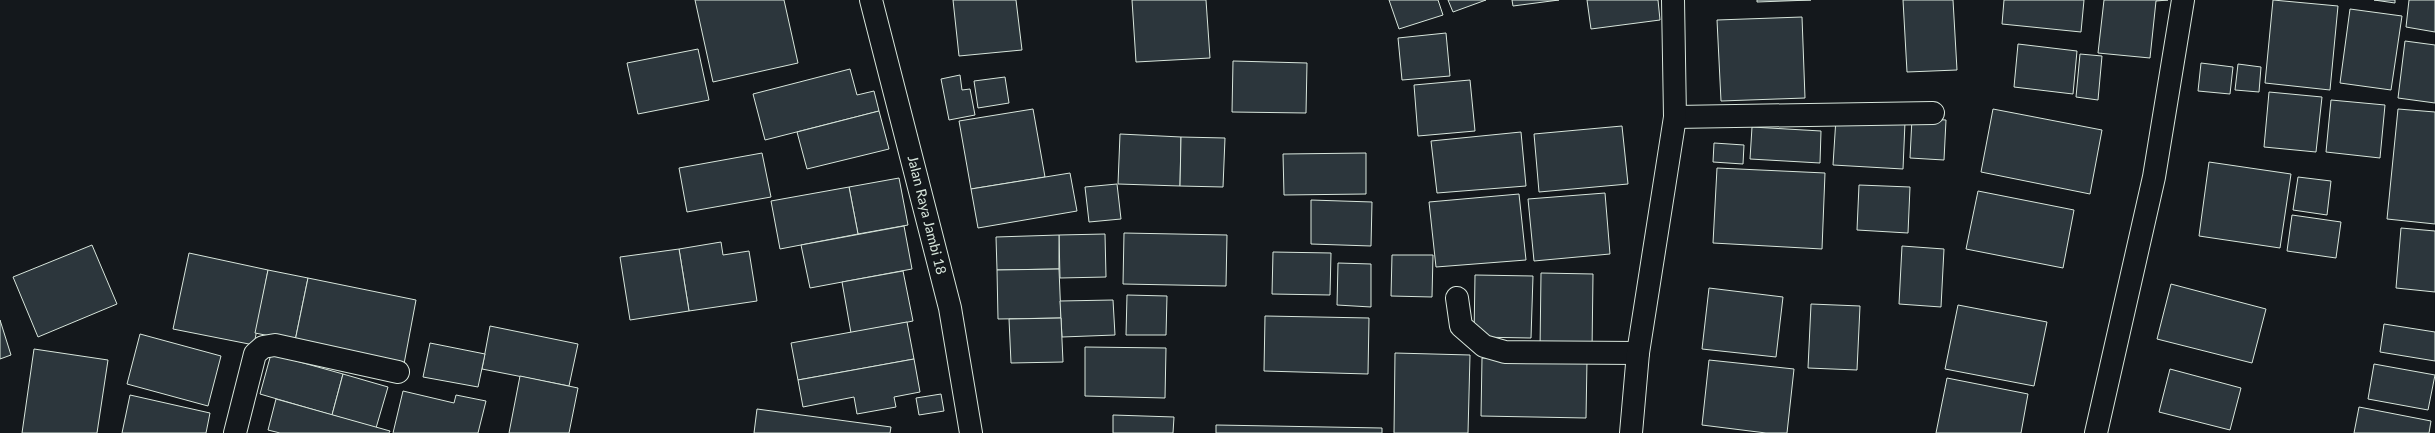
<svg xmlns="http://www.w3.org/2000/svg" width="2435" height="433" viewBox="0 0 2435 433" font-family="Lato,sans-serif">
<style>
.building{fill:#2c363c;stroke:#d8e6dc}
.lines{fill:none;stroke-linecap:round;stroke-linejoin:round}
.minor-casing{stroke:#d8e6dc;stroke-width:24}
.primary-casing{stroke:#d8e6dc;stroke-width:24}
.minor{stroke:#14181c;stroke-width:22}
.primary{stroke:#14181c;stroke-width:22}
.labels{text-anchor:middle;stroke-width:3;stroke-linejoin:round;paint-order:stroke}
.street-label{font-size:14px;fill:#d8e6dc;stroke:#14181c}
</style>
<rect width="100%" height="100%" fill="#14181c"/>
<g class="building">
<polygon points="695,0 784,0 798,63 713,82"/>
<polygon points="953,0 1016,0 1022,50 959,56"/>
<polygon points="1132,0 1206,0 1210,58 1136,62"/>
<polygon points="1389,0 1438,0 1443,15 1399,29"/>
<polygon points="1448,0 1486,0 1453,12"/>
<polygon points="1512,0 1559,0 1513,6"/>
<polygon points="1587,0 1658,0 1660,20 1591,29"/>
<polygon points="1757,0 1811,0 1757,2"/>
<polygon points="1903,0 1953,0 1957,70 1907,72"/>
<polygon points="2004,0 2084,0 2081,32 2002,24"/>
<polygon points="2104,0 2168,0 2156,1 2150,58 2098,53"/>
<polygon points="2273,0 2338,6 2330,90 2265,83"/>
<polygon points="2374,0 2395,0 2395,3"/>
<polygon points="2409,0 2435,0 2435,32 2406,27"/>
<polygon points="2350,9 2402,16 2391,90 2340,83"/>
<polygon points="1802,17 1805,98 1721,101 1717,20"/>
<polygon points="1446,33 1450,76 1402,80 1398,38"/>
<polygon points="2405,41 2435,45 2435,103 2398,98"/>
<polygon points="2018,44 2077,51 2073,94 2014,87"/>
<polygon points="698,49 709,100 638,114 627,63"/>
<polygon points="2080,54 2102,56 2098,100 2076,97"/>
<polygon points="1233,61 1307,63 1306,113 1232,112"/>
<polygon points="2201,63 2233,67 2230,94 2198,91"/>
<polygon points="2238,64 2261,67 2259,92 2235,90"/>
<polygon points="850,69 857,95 874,91 879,111 765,140 753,94"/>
<polygon points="960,75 962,90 970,89 975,115 949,120 941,79"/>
<polygon points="1005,77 1009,103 978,108 974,81"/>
<polygon points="1470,80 1475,131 1418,136 1414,85"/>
<polygon points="2269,92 2322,97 2316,152 2264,147"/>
<polygon points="2331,100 2385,105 2380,158 2326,152"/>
<polygon points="1033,109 1045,177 971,189 959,121"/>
<polygon points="1993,109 2102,130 2090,194 1981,172"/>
<polygon points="2398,109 2435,112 2435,224 2387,219"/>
<polygon points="879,111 889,149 807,169 797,132"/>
<polygon points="1836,118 1905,122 1903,169 1833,165"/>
<polygon points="1912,118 1946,120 1944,160 1910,158"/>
<polygon points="1622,126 1628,184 1539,192 1534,134"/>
<polygon points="1752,127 1821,131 1820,163 1750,159"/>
<polygon points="1521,132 1526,186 1437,193 1431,141"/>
<polygon points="1120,134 1181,137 1180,186 1118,184"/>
<polygon points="1181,137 1225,138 1223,187 1180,186"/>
<polygon points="1714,143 1744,145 1743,164 1713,162"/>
<polygon points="762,153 771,197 687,212 679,168"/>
<polygon points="1366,153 1366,194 1284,195 1283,154"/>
<polygon points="2209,162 2291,174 2280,248 2199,236"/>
<polygon points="1717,168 1825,173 1822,249 1713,243"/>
<polygon points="1070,173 1077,211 978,228 971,189"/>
<polygon points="2298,177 2331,181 2327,215 2293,210"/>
<polygon points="899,178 908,225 858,234 849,187"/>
<polygon points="1117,184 1121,219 1089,222 1085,187"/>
<polygon points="1859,185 1910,187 1908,233 1857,230"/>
<polygon points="849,187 858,234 780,249 771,201"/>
<polygon points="1978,191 2074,210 2063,268 1966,249"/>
<polygon points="1605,193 1610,254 1534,261 1528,199"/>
<polygon points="1519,194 1526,260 1436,267 1429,202"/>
<polygon points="1311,200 1372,202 1371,246 1311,244"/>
<polygon points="2292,215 2341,222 2336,258 2287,251"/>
<polygon points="904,226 912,269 810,288 801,245"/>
<polygon points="2401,228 2435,231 2435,292 2396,288"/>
<polygon points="1124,233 1227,235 1226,286 1123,284"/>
<polygon points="1105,234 1106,277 1060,278 1059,235"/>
<polygon points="1059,235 1059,269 997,270 996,237"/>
<polygon points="721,242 723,255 749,251 757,301 689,311 679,249"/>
<polygon points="92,245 117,304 38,337 13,277"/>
<polygon points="1902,246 1944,249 1941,307 1899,304"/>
<polygon points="679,249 689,311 630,320 620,257"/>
<polygon points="1273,252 1331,253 1330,295 1272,294"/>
<polygon points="189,253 268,270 254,345 173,329"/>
<polygon points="1392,255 1433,255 1432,297 1391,296"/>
<polygon points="1338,263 1371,264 1371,307 1337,305"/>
<polygon points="1059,269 1061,318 998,319 997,270"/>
<polygon points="268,270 308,278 295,341 255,333"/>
<polygon points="903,271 913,321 851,333 842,282"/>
<polygon points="1541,273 1593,274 1592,351 1540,350"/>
<polygon points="1475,275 1533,276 1531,338 1474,337"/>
<polygon points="308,278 416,300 404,364 295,341"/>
<polygon points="2171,284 2266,309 2252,363 2157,339"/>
<polygon points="1709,288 1783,297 1776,357 1702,349"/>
<polygon points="1127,295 1167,296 1166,335 1126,335"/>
<polygon points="1113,300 1115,335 1062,337 1060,301"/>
<polygon points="1811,304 1860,306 1857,370 1808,368"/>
<polygon points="1958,305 2047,322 2034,386 1945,369"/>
<polygon points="1265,316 1369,318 1368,374 1264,371"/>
<polygon points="1061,318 1063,362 1011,363 1009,319"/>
<polygon points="0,320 11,355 0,359"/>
<polygon points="907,322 914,359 798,380 791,343"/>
<polygon points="2384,324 2435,332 2435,361 2380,352"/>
<polygon points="490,326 578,344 569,386 482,369"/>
<polygon points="140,334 221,356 208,406 127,384"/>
<polygon points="430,343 485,354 478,387 423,377"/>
<polygon points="1085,347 1166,348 1165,398 1085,396"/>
<polygon points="34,349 108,360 97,433 22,433"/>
<polygon points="1395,353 1470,355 1468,433 1394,433"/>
<polygon points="271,354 343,374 332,415 260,394"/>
<polygon points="1482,358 1587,360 1586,418 1481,416"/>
<polygon points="914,359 920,392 894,397 896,407 857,414 854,397 803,407 798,380"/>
<polygon points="1709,360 1794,369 1787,433 1766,433 1702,425"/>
<polygon points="2374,364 2435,375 2428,410 2368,399"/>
<polygon points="2170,369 2241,388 2230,430 2159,412"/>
<polygon points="343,374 388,387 376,428 332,415"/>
<polygon points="520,376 578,388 569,433 509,433"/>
<polygon points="1947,378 2028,394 2021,433 1936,433"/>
<polygon points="403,391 454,403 456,395 486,401 478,433 393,433"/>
<polygon points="941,394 944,411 919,415 916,398"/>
<polygon points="130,395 210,413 206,433 122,433"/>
<polygon points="276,399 390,431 389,433 280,433 268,430"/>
<polygon points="2359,407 2431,421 2429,433 2354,433"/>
<polygon points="757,409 891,427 890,433 754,433"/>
<polygon points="1113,415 1174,417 1173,433 1113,433"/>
<polygon points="1216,425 1382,428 1382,433 1216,433"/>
</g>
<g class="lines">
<g class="minor-casing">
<g id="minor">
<polyline points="1675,117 1933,113"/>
<polyline points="1457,298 1461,326 1484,346 1505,352 1638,353"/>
<polyline points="235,433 255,354 263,347 275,345 398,372"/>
<polyline points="1631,433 1638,353 1675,117 1673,0"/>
<polyline points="2096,433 2154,177 2183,0"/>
</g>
</g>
<g class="primary-casing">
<polyline id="primary" points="871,0 950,308 971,433"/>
</g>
<use href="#minor" class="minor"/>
<use href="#primary" class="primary"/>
</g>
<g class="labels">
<g class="street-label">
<text transform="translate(927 215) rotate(76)" y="5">Jalan Raya Jambi 18</text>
</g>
</g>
</svg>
